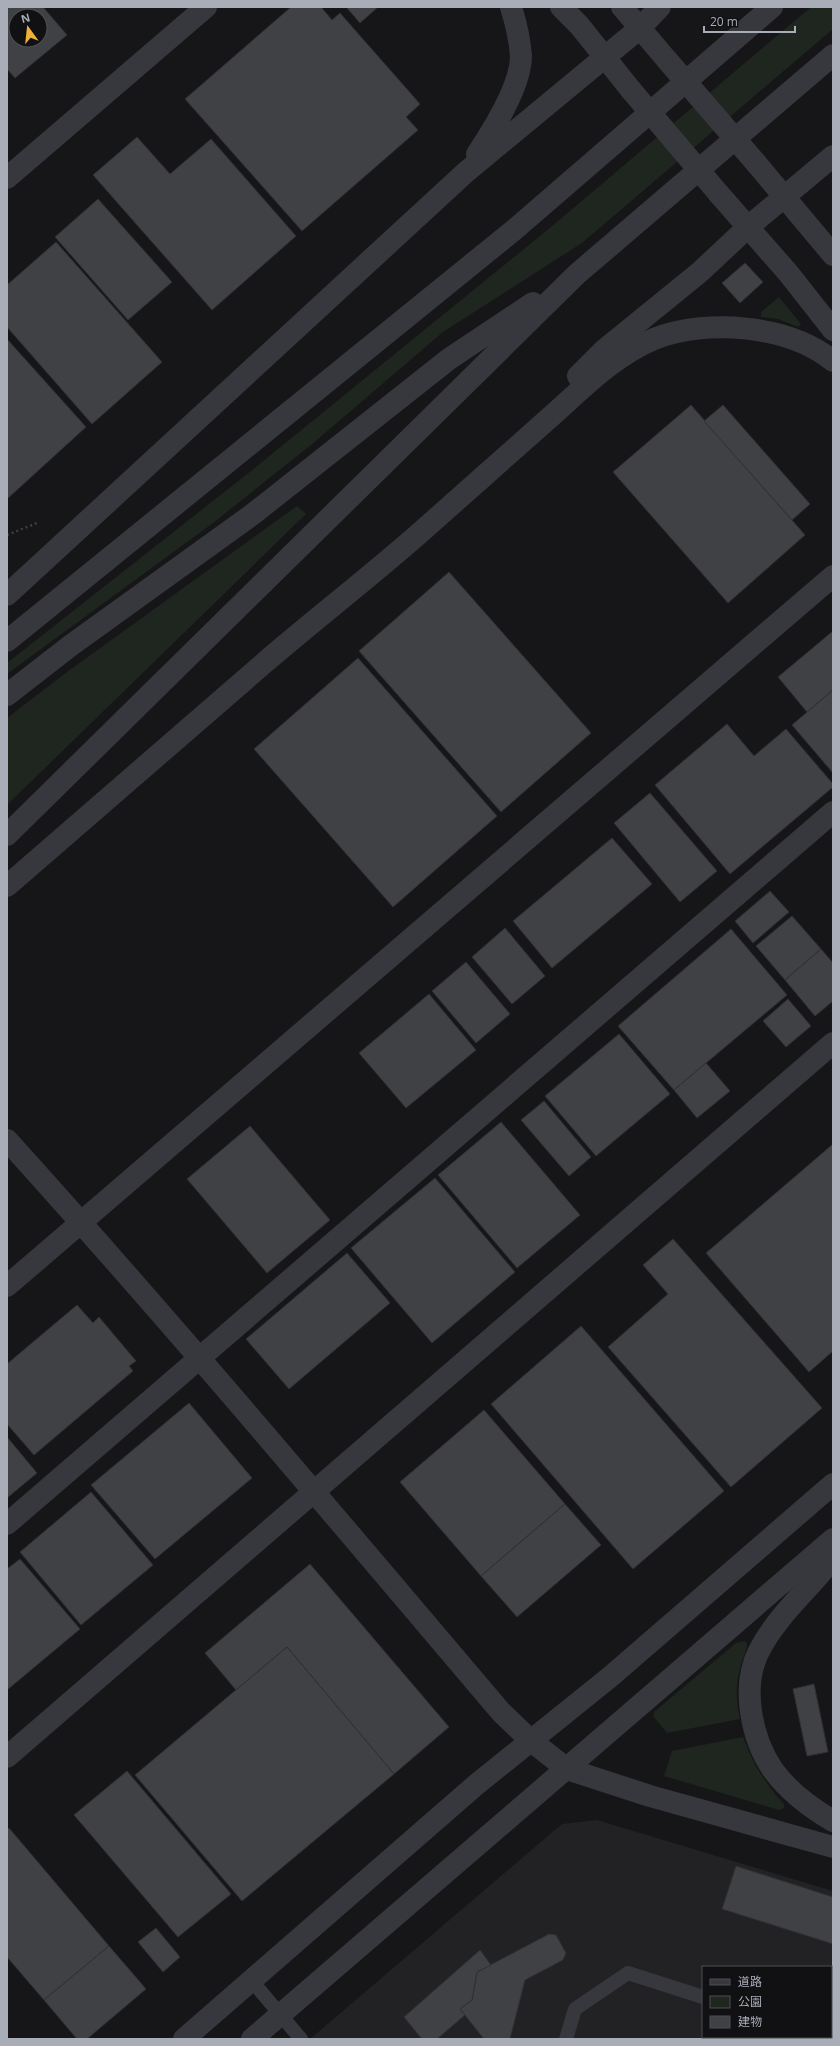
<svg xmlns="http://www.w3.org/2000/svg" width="840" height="2046" viewBox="0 0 840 2046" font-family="'Open Sans','Noto Sans JP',sans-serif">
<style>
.built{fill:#222225;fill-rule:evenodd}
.green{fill:#1e261f}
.building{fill:#404145;stroke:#303034;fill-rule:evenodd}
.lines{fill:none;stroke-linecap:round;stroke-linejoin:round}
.path{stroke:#3d3f44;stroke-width:2.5;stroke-dasharray:2 3;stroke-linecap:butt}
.service{stroke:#37383d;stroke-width:14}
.minor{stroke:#37383d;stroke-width:22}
.tertiary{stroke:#37383d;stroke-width:22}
.tertiary-bridge{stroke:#37383d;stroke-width:22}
</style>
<rect width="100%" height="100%" fill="#161618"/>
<path class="built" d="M 597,1820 L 833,1891 L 833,2039 L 310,2039 L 562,1824 ZM 703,1967 L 831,1967 L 831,2037 L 703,2037 Z"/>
<g class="green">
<polygon points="811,7 833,7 833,29 582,243 443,332 311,445 213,523 7,674 7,663 251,471 551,227"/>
<polygon points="779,297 801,324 798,327 778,319 761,317 761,312"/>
<polygon points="297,506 306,514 7,805 7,718 67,672"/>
<path d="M 744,1641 L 747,1643 C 747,1651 743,1657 741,1665 C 735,1683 736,1701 740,1719 L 667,1733 L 654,1717 L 654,1712 L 736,1643 Z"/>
<path d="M 743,1737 C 754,1765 763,1781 784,1804 L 784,1808 L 779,1810 L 664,1776 L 672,1751 Z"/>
</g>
<g class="building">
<path d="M 7,7 L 43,7 L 67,35 L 15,78 L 7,69 ZM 16,16 L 40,16 L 40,40 L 16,40 Z"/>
<polygon points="291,7 321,7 332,20 340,13 420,104 406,117 418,130 302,231 185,99"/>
<polygon points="346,7 378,7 360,23"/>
<polygon points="137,137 170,174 211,139 296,236 212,310 93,175"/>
<polygon points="98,199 172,282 128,320 55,237"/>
<polygon points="56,242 162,362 92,424 7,327 7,285"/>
<polygon points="745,263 763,282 740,303 722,283"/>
<polygon points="7,339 86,427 7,499"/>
<polygon points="691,405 805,535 728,603 613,472"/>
<polygon points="723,405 810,504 792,520 704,421"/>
<polygon points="449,572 591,733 501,812 359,651"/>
<polygon points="833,631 833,690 807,712 778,677"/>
<polygon points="358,658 497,816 393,907 254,749"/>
<polygon points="833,690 833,773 792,725"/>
<polygon points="727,724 754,756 786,729 833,784 833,787 730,874 655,785"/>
<polygon points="650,793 717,871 680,902 614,823"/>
<polygon points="612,838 652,884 552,968 513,921"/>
<polygon points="770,891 789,912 753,943 735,921"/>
<polygon points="792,916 821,949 785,980 756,946"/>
<polygon points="505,928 545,976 512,1004 472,957"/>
<polygon points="731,929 787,995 674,1090 618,1026"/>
<polygon points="821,949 833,963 833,1001 815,1016 785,980"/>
<polygon points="466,962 510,1014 476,1043 432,991"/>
<polygon points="429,994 476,1050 406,1108 359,1053"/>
<polygon points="788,999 811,1026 786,1047 763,1021"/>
<polygon points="619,1034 670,1094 596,1156 545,1096"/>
<polygon points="706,1063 730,1091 697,1118 674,1090"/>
<polygon points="544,1101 591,1157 569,1176 521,1120"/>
<polygon points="501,1122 580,1215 517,1268 438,1175"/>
<polygon points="250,1126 330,1220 267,1273 187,1179"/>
<polygon points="833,1144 833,1351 809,1372 706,1253"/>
<polygon points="435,1178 515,1272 432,1343 351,1248"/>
<polygon points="673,1239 822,1408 731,1487 608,1347 668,1294 643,1265"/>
<polygon points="347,1253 390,1303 289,1389 246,1339"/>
<polygon points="77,1305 93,1323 99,1317 136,1361 129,1366 133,1371 34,1455 7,1424 7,1364"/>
<polygon points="581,1326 724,1491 633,1569 491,1404"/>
<polygon points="189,1403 252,1478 155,1559 91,1485"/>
<polygon points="484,1410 565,1504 481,1576 400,1482"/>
<polygon points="7,1437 37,1473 7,1498"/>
<polygon points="91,1492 153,1565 81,1625 20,1552"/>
<polygon points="565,1504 601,1545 517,1617 481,1576"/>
<polygon points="20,1559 80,1629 7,1690 7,1569"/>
<polygon points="310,1564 449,1727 394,1774 287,1647 236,1690 205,1653"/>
<polygon points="287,1647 394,1774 242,1901 135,1775"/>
<polygon points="814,1684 828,1752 807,1756 793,1689"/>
<polygon points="127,1771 231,1894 178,1937 74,1815"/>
<polygon points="9,1828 109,1946 44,2000 7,1957 7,1830"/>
<polygon points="736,1866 833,1897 833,1944 722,1909"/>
<polygon points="156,1928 180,1957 163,1972 138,1942"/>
<polygon points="549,1934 556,1935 566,1953 563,1960 525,1980 510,2039 484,2039 460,2009 472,2000 477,1972"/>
<polygon points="109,1946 146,1989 87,2039 77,2039 44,2000"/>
<polygon points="480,1950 491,1965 477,1972 472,2000 460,2009 465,2015 437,2039 422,2039 404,2017"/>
</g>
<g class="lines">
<polyline class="path" points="7,535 37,523"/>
<g class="service">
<polyline points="252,1981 301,2039"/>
<polyline points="831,2037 833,2038"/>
<polyline points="566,2039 575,2009 628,1973 703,1997"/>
</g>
<g class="minor">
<polyline points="7,1524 833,812"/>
<path d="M 833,1558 C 810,1589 777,1615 759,1651 C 741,1686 751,1738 773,1770 C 788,1791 811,1808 833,1821"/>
</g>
<g class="tertiary">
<polyline points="561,7 579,25 631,90"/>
<polyline points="622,7 667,60"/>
<path d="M 477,154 C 493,130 521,85 521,56 C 520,42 515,20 511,7"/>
<polyline points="756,163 833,255"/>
<polyline points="7,178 206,7"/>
<polyline points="719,194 789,274 833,330"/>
<polyline points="578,376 604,350 700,272 748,227 833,156"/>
<polyline points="7,595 466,172 640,28 660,7"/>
<polyline points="7,641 514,230 772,7"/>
<polyline points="7,695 70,646 253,514 449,359 533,303"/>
<polyline points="7,835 577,274 833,55"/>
<path d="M 7,886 C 92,812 177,738 263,664 C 315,619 370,577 422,531 C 464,494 505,457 547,420 C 580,391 613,356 654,339 C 706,318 789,325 833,361"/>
<path d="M 7,1140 C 176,1327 338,1520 501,1712 L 530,1740 L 567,1769 L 650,1796 L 833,1847"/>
<polyline points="7,1286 833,576"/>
<polyline points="7,1757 833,1043"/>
<polyline points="184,2039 477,1784 610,1677 833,1484"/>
<polyline points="252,2039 833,1539"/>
</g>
<g class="tertiary-bridge">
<polyline points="667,60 756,163"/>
<polyline points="631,90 719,194"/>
</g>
</g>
<rect width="840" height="2046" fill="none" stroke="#a8adb8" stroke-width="16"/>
<rect x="702" y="1966" width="130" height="72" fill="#111113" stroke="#4d4f55"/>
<rect x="710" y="1979" width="20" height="6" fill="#37383d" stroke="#4d4f55"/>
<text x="738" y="1986" font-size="12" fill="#a8adb8">道路</text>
<rect x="710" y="1996" width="20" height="12" fill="#1e261f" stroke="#4d4f55"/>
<text x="738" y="2006" font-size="12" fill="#a8adb8">公園</text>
<rect x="710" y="2016" width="20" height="12" fill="#404145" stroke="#4d4f55"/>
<text x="738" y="2026" font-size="12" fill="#a8adb8">建物</text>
<g transform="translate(28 28) rotate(345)"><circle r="19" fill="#111113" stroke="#4d4f55"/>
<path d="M0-3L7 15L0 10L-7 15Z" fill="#f2b134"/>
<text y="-6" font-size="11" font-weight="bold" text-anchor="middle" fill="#a8adb8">N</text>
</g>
<path d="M704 26v6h91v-6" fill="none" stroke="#a8adb8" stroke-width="2"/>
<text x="710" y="26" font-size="12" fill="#a8adb8" stroke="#111113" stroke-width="3" paint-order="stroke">20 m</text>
</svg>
